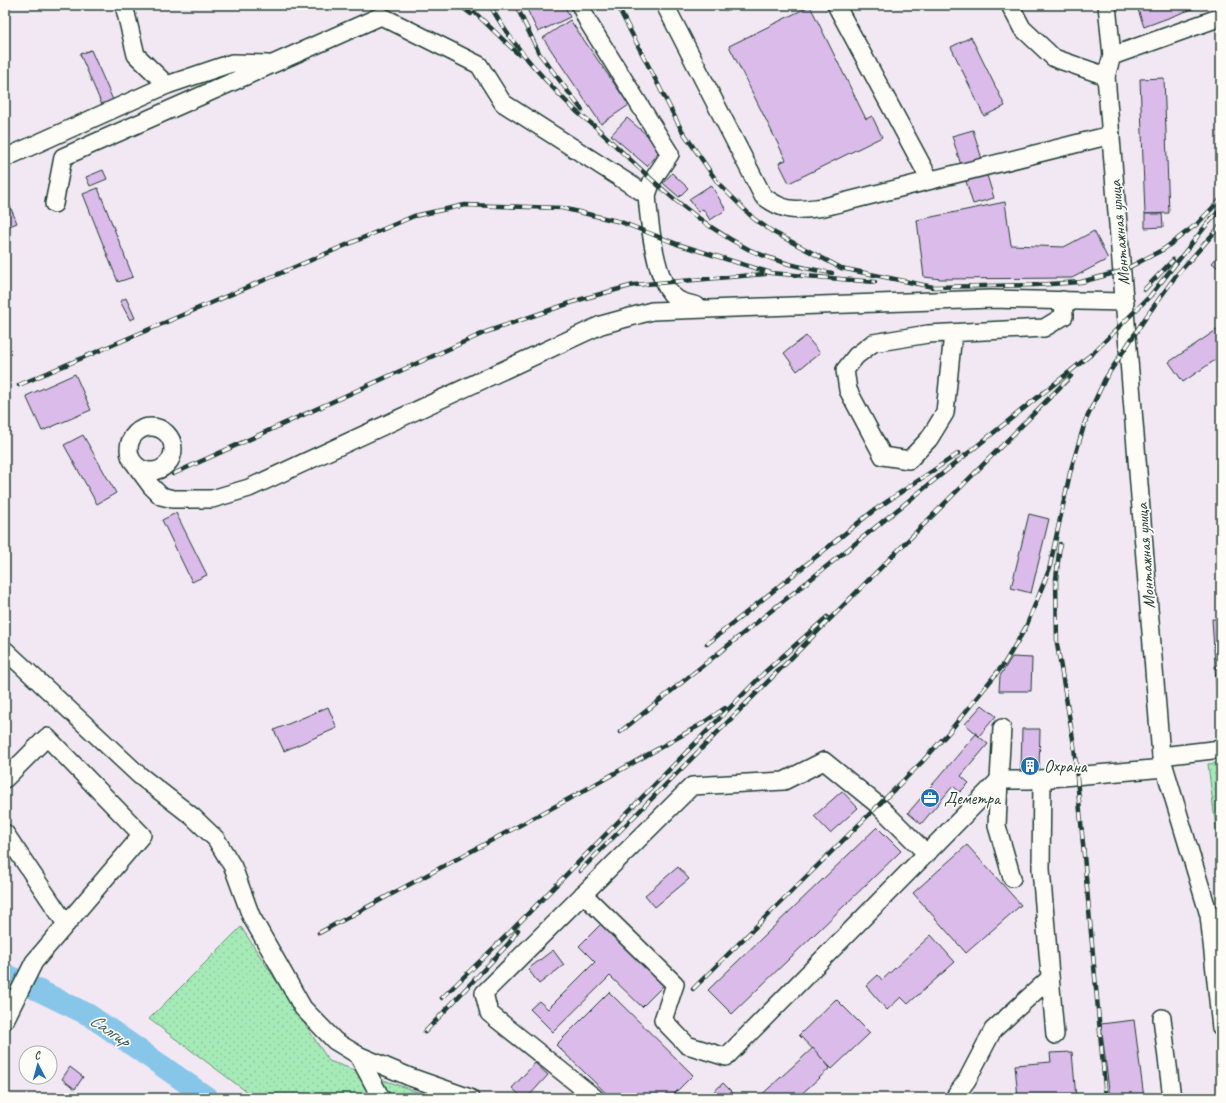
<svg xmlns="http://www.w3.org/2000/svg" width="1226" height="1103" viewBox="0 0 1226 1103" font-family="Caveat,sans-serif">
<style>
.green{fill:url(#green-dots);stroke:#629476}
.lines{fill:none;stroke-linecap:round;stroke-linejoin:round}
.river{stroke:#88c6e9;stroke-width:22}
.building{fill:#dabbe9;stroke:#1f3d34}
.minor-casing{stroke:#1f3d34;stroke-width:20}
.minor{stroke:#fdfcf7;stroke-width:17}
.rail-casing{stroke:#1f3d34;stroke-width:4.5}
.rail{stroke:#fdfcf7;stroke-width:3;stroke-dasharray:9;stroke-linecap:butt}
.labels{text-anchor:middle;stroke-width:3.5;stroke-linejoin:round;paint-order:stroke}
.street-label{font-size:17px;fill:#1f3d34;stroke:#fdfcf7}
.poi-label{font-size:17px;fill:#1f3d34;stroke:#fdfcf7;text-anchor:start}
.water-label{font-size:18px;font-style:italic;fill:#395f61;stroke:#fdfcf7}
</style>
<defs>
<pattern id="green-dots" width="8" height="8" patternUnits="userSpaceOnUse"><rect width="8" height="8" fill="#a6ebb7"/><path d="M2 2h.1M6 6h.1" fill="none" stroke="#8eca9e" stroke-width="1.8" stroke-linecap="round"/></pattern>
</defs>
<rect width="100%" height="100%" fill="#f2e8f3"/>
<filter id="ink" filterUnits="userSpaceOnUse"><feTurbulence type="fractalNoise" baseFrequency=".025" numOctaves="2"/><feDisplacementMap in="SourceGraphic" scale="8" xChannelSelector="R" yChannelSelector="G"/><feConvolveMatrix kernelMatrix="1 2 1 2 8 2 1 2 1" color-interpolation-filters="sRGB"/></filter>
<g filter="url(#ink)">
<g class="green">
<polygon points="1221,763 1221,870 1208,764"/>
<polygon points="241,927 329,1061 435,1098 255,1098 149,1019"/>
</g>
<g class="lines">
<polyline class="river" points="5,974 89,1015 208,1098"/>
</g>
<g class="building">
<polygon points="525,5 564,5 570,17 538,32"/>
<polygon points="1142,5 1203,5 1144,27 1137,7"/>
<polygon points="810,6 866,119 872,116 882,137 789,183 779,163 786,160 729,46"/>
<polygon points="570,20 629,105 601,124 543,38"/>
<polygon points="971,37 1005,106 984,116 951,47"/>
<polygon points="91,50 113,100 102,105 80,54"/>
<polygon points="1164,78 1169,213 1145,214 1140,79"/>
<polygon points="627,118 662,148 647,166 611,135"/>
<polygon points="973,130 994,198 973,204 952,136"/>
<polygon points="103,170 107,179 90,186 86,177"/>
<polygon points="672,173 688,188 679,197 663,183"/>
<polygon points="711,185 726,210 710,220 703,209 698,212 689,199"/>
<polygon points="98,188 133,277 118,282 83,194"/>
<polygon points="5,194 17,223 5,228"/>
<polygon points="1005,202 1011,245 1064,247 1094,231 1108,259 1072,278 941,279 924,277 917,220"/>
<polygon points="1145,214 1162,214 1163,227 1145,228"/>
<polygon points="1221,252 1221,270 1212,263"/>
<polygon points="126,298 135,318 130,320 120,301"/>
<polygon points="1221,327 1221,356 1183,382 1169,362"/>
<polygon points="806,336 820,353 797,371 784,353"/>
<polygon points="75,374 91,410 42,431 26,396"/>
<polygon points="83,435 116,493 97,504 64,445"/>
<polygon points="176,513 207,575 192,582 162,520"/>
<polygon points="1029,514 1049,519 1031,593 1011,588"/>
<polygon points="1212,619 1221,619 1221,697 1217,697"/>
<polygon points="1012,657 1032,658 1031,691 999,691 1000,676"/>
<polygon points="982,705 996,716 979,736 965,724"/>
<polygon points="328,707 337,728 284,751 274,730"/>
<polygon points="1022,729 1040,729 1039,771 1021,770"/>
<polygon points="976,734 988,744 961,776 969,783 960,792 953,786 921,824 908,813"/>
<polygon points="1021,762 1039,762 1039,771 1021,770"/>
<polygon points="842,791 858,808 830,833 814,816"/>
<polygon points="877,827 901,851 732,1014 708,990"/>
<polygon points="967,845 1021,905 966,953 913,893"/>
<polygon points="678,867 689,879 655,907 645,895"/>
<polygon points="603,922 665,984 642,1007 610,976 553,1032 530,1009 539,1001 548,1009 595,962 579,946"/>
<polygon points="931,935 955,962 908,1004 901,997 887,1010 866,986 878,975 882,980"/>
<polygon points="553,950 564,965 539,984 528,969"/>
<polygon points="609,992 693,1075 670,1098 611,1098 556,1045"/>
<polygon points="836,999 870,1033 832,1069 799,1035"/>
<polygon points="1134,1020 1144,1098 1110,1098 1101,1024"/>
<polygon points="813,1048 830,1068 797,1098 758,1098"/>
<polygon points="1072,1052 1076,1098 1018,1098 1015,1065 1051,1062 1050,1053"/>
<polygon points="535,1063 548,1075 527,1098 523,1098 512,1088"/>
<polygon points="70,1067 83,1077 75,1089 62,1079"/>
<polygon points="723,1083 738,1098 707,1098"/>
</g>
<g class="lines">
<g class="minor-casing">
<g id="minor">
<polyline points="124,5 136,55 167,85"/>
<polyline points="580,5 588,22 670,154 652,181 647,195"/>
<path d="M 665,5 L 763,196 C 787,214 797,210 824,207 L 1111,135"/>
<polyline points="836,5 930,180"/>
<polyline points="1010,5 1022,28 1054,58 1106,76"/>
<polyline points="1107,5 1112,56"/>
<polyline points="1221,17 1112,56 1106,76 1161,756 1209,915 1221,1028"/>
<polyline points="5,158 167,85 232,63 268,64"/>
<path d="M 54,204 L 63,157 L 381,16 L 479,65 L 503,103 L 647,195 C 649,220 655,286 677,299 C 683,303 691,304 697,306"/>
<polyline points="953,333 945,413 929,439 909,460 883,456 848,390 845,370 856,356 873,343 928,334 1044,328 1064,316 1063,300"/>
<circle cx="151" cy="449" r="22"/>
<polyline points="137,467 151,486 161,496 173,499 212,499 249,488 601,325 652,311 991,299 1125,302"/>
<polyline points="5,650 139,775 193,817 216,839 233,867 251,916 303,1008 335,1041 358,1055 410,1077 470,1098"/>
<polyline points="1002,728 999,780 1029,780 1164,768"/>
<polyline points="1161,756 1221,749"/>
<polyline points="5,779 47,737 142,835 34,962 5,1020"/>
<polyline points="1042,779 1041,869 1055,1035"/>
<polyline points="999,780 997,826 1012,878"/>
<polyline points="5,833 66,924"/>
<polyline points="583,894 675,984 663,1020 687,1045 726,1057 999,780"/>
<polyline points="1162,1018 1172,1098"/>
<polyline points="358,1055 381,1098"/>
<polyline points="595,1098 489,1013 484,993 692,786 784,781 824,761 878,805 927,854"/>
<polyline points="954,1098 967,1080 993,1030 1050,978"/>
</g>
</g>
<use href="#minor" class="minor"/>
<g class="rail-casing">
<g id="rail">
<polyline points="459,5 471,14"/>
<polyline points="467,5 518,54"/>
<path d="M 490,5 C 509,41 546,82 576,111 C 583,118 592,123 599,130 C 645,174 691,220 748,249 C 775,262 803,268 832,273"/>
<polyline points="516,5 539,53 582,110"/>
<polyline points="617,5 681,129 718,183 754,219 773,232 841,268 933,287 1035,285 1081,282 1122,271 1164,249 1197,224 1221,199"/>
<polyline points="1209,222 1221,209"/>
<polyline points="1144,290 1173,260"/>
<polyline points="19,385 414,216 465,205 562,208 621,222 677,244 771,273 875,282"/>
<polyline points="173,474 486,332 582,299 634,285 765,274"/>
<polyline points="1060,544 1056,579 1057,644 1074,745 1106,1098"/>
<polyline points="707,644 873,511 959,453"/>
<polyline points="620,732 1093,353 1150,296 1212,218"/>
<polyline points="580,871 1071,376"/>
<polyline points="319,933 578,794 700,725 725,708"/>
<polyline points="693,989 922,762 949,732 1004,664 1026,627 1049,570 1070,473 1085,422 1105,379 1146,317 1175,277 1221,225"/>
<polyline points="442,998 511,931 765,672 827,617"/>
<polyline points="425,1032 509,943 518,930"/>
</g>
</g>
<use href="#rail" class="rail"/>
</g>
</g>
<defs>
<g id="building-disc" transform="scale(1)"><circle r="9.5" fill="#1f6fb2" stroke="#fdfcf7"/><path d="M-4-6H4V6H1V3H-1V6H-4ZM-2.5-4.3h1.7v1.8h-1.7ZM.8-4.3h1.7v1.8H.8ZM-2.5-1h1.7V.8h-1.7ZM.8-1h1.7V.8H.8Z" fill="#fff"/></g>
<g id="office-disc" transform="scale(1)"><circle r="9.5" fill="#1f6fb2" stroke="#fdfcf7"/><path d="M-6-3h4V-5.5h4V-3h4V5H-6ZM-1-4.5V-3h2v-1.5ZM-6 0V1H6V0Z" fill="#fff"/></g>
</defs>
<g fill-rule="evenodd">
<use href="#building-disc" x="1030" y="766"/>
<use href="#office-disc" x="930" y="798"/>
</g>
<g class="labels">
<g class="street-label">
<text transform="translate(1119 233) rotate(-95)" y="6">Монтажная улица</text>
<text transform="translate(1145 556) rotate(-94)" y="6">Монтажная улица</text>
</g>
<g class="poi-label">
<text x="1044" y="772">Охрана</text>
<text x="944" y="804">Деметра</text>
</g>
<g class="water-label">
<text transform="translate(110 1030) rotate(34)" y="6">Салгир</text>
</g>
</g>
<rect width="1226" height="1103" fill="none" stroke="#fdfcf7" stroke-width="20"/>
<rect x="10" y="10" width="1206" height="1083" fill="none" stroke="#1f3d34" stroke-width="1.5" filter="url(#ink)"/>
<g transform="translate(38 1065) rotate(354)"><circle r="19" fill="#fdfcf7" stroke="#a4b0a9"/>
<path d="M0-3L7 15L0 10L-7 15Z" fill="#1f6fb2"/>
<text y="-6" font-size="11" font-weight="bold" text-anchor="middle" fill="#1f3d34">С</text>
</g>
</svg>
